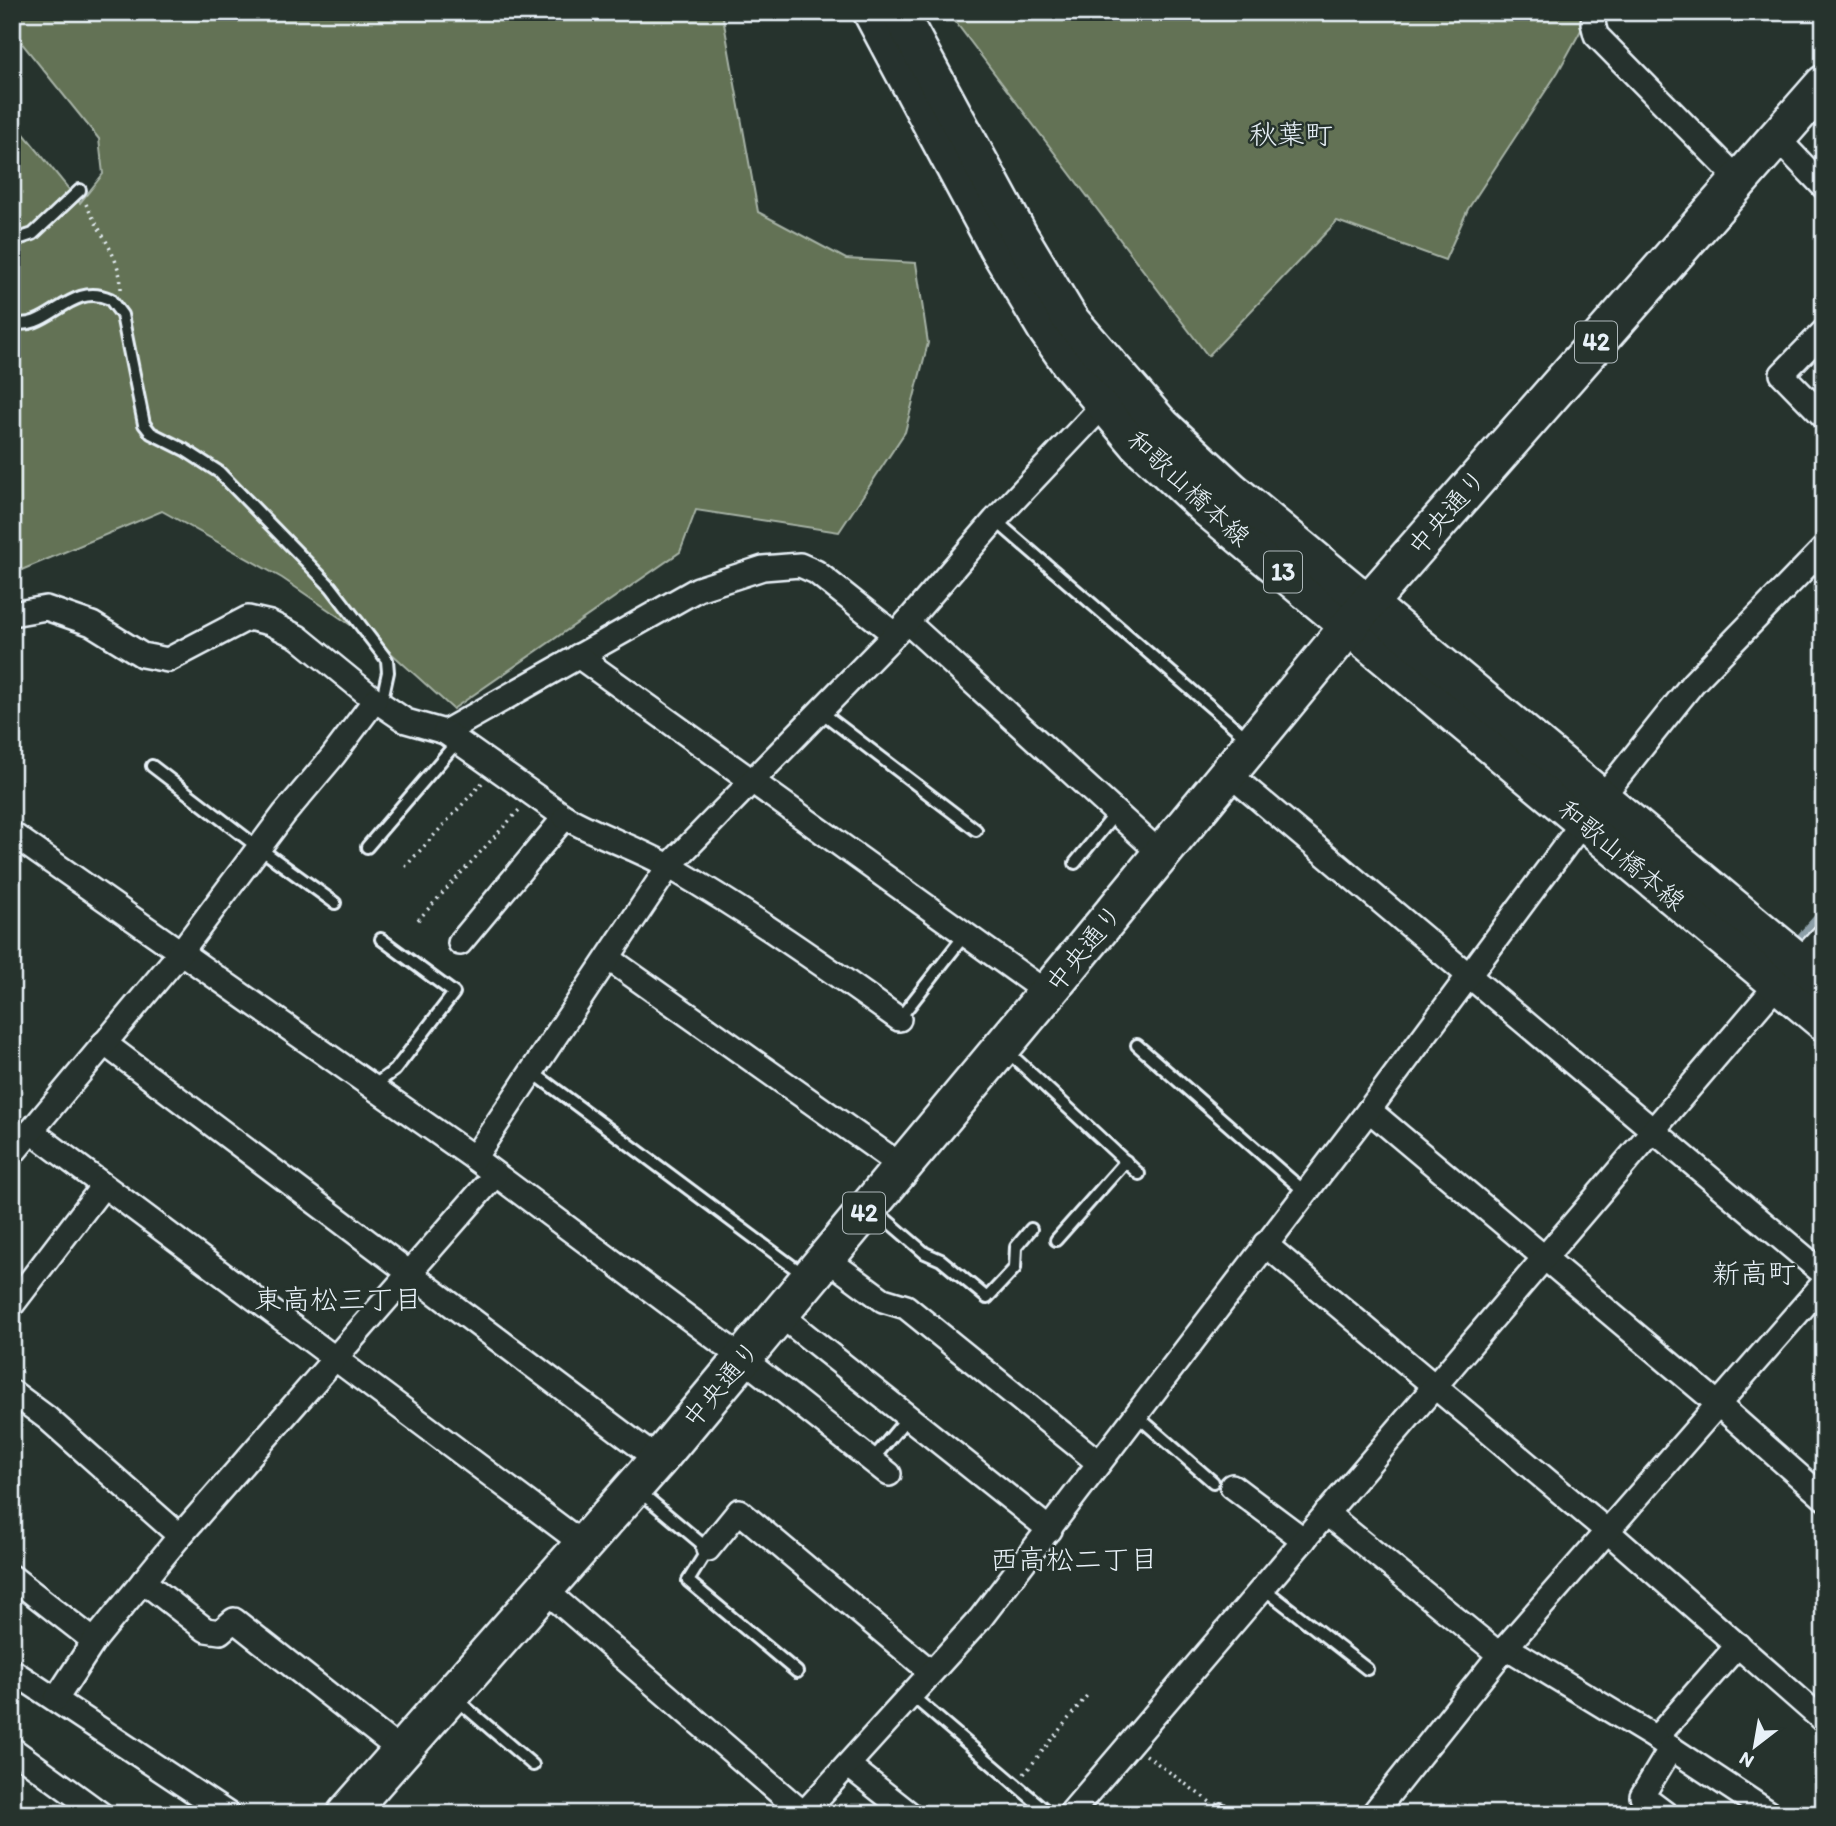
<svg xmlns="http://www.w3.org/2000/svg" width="1836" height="1826" viewBox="0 0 1836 1826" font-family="Itim,'Klee One',sans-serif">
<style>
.green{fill:#637254;stroke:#a6b2a6;stroke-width:2}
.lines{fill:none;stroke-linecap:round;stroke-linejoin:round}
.stream{stroke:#8c9fa8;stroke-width:6}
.service-casing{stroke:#e8f1f8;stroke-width:16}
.minor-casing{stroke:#e8f1f8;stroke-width:28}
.primary-casing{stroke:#e8f1f8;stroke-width:40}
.trunk-casing{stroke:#e8f1f8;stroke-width:42}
.path{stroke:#e8f1f8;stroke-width:3.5;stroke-dasharray:2 5;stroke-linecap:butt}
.service{stroke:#26332d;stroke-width:10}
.minor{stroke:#26332d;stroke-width:23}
.primary{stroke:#26332d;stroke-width:35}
.trunk{stroke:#26332d;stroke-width:37}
.labels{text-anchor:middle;stroke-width:5;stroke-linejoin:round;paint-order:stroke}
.shield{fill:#26332d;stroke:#aeb8bb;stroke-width:2}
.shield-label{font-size:24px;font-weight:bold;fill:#e8f1f8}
.street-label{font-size:26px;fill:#e8f1f8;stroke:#26332d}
.neighbourhood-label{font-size:28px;fill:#e8f1f8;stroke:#26332d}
</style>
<rect width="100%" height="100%" fill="#26332d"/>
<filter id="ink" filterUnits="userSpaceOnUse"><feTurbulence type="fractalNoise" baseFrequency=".0143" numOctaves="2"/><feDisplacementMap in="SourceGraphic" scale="14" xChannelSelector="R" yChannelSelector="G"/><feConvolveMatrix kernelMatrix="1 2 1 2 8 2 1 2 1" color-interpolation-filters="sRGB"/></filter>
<g filter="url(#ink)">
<g class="green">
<polygon points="12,12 556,12 560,19 569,12 722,12 758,212 846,259 916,263 928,343 905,432 839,532 696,510 680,552 453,709 390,652 282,578 162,511 12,574 12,119 80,203 103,174 99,139 21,42 12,48"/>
<polygon points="948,12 1591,12 1558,72 1468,209 1445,260 1337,221 1208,356"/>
</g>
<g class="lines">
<polyline class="stream" points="1795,942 1824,909"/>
<g class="service-casing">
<g id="service">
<polyline points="12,241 33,234 80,190"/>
<path d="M 12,322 C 47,334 70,280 110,299 L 122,315 L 144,424 L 151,433 L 185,450 L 219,472 L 331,587 L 387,660 L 388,672 L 381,704"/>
<polyline points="995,520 1248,739"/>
<polyline points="820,711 976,830"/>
<polyline points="152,766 259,848 335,903"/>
<polyline points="367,847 457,742"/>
<polyline points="1075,863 1116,813"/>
<polyline points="899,1019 964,936"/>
<polyline points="1137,1045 1305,1192"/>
<polyline points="1007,1051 1139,1174"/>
<polyline points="531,1071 804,1275"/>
<polyline points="373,1086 395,1070 454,993 381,939"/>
<polyline points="875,1210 925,1253 941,1260 987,1298 1015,1268 1016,1247 1031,1229"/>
<polyline points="1056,1240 1126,1161"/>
<polyline points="1135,1414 1213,1482"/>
<polyline points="872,1460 908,1417"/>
<polyline points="639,1491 708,1549 688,1581 797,1672"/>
<polyline points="1263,1588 1367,1669"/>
<polyline points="911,1695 1050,1814"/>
<polyline points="456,1699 533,1765"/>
<polyline points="1217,1814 1221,1809"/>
</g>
</g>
<g class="minor-casing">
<g id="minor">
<polyline points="1595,12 1593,23 1596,35 1738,179"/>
<polyline points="1776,137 1824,187"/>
<polyline points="1824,331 1782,374 1824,417"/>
<polyline points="12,614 46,608 92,624 142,655 168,660 248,618 270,623 298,637 375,700 406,721 445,732 698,589 763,568 800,565 816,572 894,634"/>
<polyline points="907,622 1161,854"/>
<polyline points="578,656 1047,993"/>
<polyline points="445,732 565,817 460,943"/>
<polyline points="1228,773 1824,1274"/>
<polyline points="1602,797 1693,683 1824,548"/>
<path d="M 565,817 C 600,837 638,848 672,868 C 751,914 825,966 899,1019"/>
<polyline points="12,834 474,1158 742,1358 889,1474"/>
<polyline points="608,958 903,1167"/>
<polyline points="1800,961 1824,935"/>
<polyline points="104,1043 658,1460"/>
<polyline points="1369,1110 1718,1404 1824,1498"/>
<polyline points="31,1131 583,1544"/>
<polyline points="12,1154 180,953 285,813 333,756 375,700"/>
<polyline points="474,1158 669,866 907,622 995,520 1112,396"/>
<polyline points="1265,1244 1607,1531 1824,1721"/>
<polyline points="826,1258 883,1300 906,1307 1099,1463"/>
<polyline points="12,1305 103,1186"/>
<polyline points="779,1314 1050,1530"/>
<polyline points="12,1392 47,1418 180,1536"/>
<polyline points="1232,1486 1304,1540"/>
<polyline points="1326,1513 1500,1655"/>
<polyline points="708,1549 739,1511 931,1672"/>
<polyline points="12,1577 94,1641"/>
<polyline points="143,1581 206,1630 220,1632 234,1620 402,1752"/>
<polyline points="544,1589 803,1813"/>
<polyline points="1738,1645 1656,1738 1771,1814"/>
<polyline points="1506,1647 1656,1738"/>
<polyline points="12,1671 228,1814"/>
<polyline points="56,1699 94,1641 180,1536 495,1175"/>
<polyline points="12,1749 101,1814"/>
<polyline points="848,1765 910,1814"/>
<polyline points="803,1814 980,1619 1010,1580 1369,1110 1583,822"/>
<polyline points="1070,1814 1777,985"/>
<polyline points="1373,1814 1506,1647 1824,1283"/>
<polyline points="1666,1814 1642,1796 1671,1748"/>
</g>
</g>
<g class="primary-casing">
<g id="primary">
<polyline points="871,12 997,248 1046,330 1069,363 1139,446 1207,509 1824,1023"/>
<polyline points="899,12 1019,234 1070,319 1162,425 1232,490 1824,982"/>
</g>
</g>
<g class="trunk-casing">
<polyline id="trunk" points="346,1814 658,1460 1047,993 1369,602 1824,84"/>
</g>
<g class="path">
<path d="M 86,204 C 98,231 122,259 121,290"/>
<polyline points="405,867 482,783"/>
<polyline points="418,920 520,809"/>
<polyline points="1146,1755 1210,1802"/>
<polyline points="1024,1774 1089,1693"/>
</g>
<use href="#service" class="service"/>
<use href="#minor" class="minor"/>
<use href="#primary" class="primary"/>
<use href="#trunk" class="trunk"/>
</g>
</g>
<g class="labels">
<g class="shield">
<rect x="1575" y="321.5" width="42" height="41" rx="5"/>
<rect x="1264" y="551.5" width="38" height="41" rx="5"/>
<rect x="843" y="1192.5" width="42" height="41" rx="5"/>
</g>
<g class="shield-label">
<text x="1596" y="350">42</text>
<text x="1283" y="580">13</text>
<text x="864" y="1221">42</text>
</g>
<g class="street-label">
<text transform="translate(1189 488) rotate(43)" y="9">和歌山橋本線</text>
<text transform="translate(1447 512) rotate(-49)" y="9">中央通り</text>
<text transform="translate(1622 855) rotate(40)" y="9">和歌山橋本線</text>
<text transform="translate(1084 948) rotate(-51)" y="9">中央通り</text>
<text transform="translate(721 1384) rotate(-50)" y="9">中央通り</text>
</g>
<g class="neighbourhood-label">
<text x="1291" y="144">秋葉町</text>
<text x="1754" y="1283">新高町</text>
<text x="338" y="1309">東高松三丁目</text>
<text x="1074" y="1569">西高松二丁目</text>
</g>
</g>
<rect width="1836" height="1826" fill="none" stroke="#26332d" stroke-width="42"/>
<rect x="21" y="21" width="1794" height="1784" fill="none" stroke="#e8f1f8" stroke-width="2.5" filter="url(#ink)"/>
<g transform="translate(1755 1746) rotate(211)" stroke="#26332d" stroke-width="5" paint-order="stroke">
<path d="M0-5L12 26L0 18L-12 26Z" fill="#e8f1f8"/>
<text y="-10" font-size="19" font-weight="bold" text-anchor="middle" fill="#e8f1f8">N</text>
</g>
</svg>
